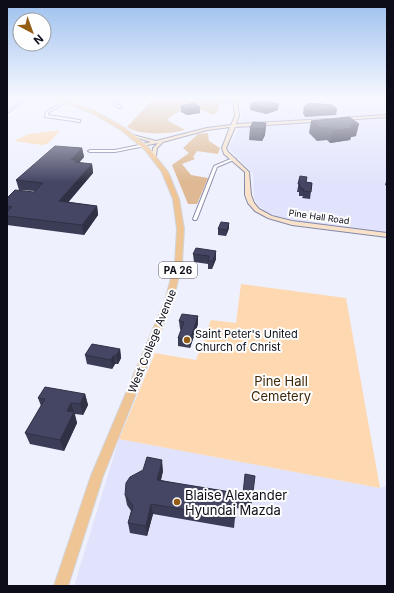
<svg xmlns="http://www.w3.org/2000/svg" width="394" height="593" viewBox="0 0 394 593" font-family="Inter,sans-serif">
<style>
.built{fill:#e1e3fc}
.green{fill:#fdd8b1}
.forest{fill:#deb993}
.lines{fill:none;stroke-linecap:round;stroke-linejoin:round}
.street-casing{stroke:#8688a8;stroke-width:2}
.secondary-casing{stroke:#8688a8;stroke-width:2}
.primary-casing{stroke:#d3d3d5;stroke-width:2}
.street{fill:#fff;fill-rule:evenodd}
.secondary{fill:#f8e2ca;fill-rule:evenodd}
.primary{fill:#f0c595;fill-rule:evenodd}
.wall{fill:#3b3c55}
.shaded-wall{fill:#303145}
.building{fill:#454663;stroke:#303145}
.poi-dot{fill:#945d15;stroke:#fefefe;stroke-width:1.5}
.labels{text-anchor:middle;stroke-width:4;stroke-linejoin:round;paint-order:stroke}
.far-street-label{font-size:9px;fill:#0c0d18;stroke:#fefefe}
.shield{fill:#fefefe;stroke:#55555d;stroke-width:1}
.shield-label{font-size:10px;font-weight:bold;fill:#0c0d18}
.poi-label{font-size:11px;fill:#0c0d18;stroke:#fefefe;text-anchor:start}
.street-label{font-size:11px;fill:#0c0d18;stroke:#fefefe}
.near-park-label{font-size:13px;fill:#412808;stroke:#fefefe}
.near-poi-label{font-size:13px;fill:#0c0d18;stroke:#fefefe;text-anchor:start}
</style>
<rect width="100%" height="100%" fill="#eef0fe"/>
<g class="built">
<polygon points="247,99 387,99 387,237 351,233 346,227 298,221 280,217 267,212 259,206 254,199 253,173 228,148 229,143 231,143 242,122 240,121 242,114 240,101"/>
<polygon points="119,439 380,488 387,486 387,586 74,586"/>
</g>
<g class="green">
<polygon points="52,131 60,131 47,144 42,145 14,141 29,134"/>
<polygon points="241,284 346,298 380,488 119,439 155,353 196,360 211,320 236,323"/>
</g>
<g class="forest">
<path d="M 153,99 L 185,99 L 220,102 L 217,112 L 213,115 C 198,106 180,107 167,120 L 185,130 C 169,134 141,136 127,127 Z"/>
<polygon points="208,133 209,141 220,148 218,154 197,151 193,157 195,159 182,164 191,175 208,178 197,204 188,204 172,165 189,153 183,148 198,134"/>
</g>
<g class="lines">
<g class="street-casing">
<g id="street">
<polygon points="11,99 15,99 19,100 20,104 7,113 7,111 18,104 17,101"/>
<polygon points="113,99 115,99 116,104 121,106 121,108 119,108 114,105"/>
<polygon points="196,99 207,99 236,101 237,102 236,103"/>
<polygon points="65,100 66,101 66,102 48,113 48,115 79,120 80,120 80,122 45,117 46,112"/>
<polygon points="144,144 145,144 145,146 115,152 90,152 88,151 90,150 115,150"/>
<polygon points="233,158 236,159 217,167 197,219 196,220 194,220 193,219 214,166"/>
</g>
</g>
<g class="secondary-casing">
<g id="secondary">
<polygon points="233,99 237,99 239,116 236,124 327,119 329,120 327,121 235,127 226,148 228,152 249,172 251,195 254,203 259,209 272,216 292,221 387,233 387,237 292,225 268,218 255,211 248,203 245,195 245,172 224,154 222,148 230,127 207,130 163,142 157,148 156,156 154,157 152,156 153,148 158,143 142,146 142,144 151,142 131,136 133,135 156,141 207,128 231,125 235,116"/>
<polygon points="387,115 387,117 342,120 340,119 342,118"/>
</g>
</g>
<g class="primary-casing">
<polygon id="primary" points="55,99 61,99 95,111 125,128 149,148 168,172 179,199 184,229 182,263 173,301 103,476 68,586 54,586 91,476 165,301 175,263 177,229 173,199 162,172 145,150 121,130 92,113"/>
</g>
<use href="#street" class="street"/>
<use href="#secondary" class="secondary"/>
<use href="#primary" class="primary"/>
</g>
<g class="wall">
<polygon points="250,104 278,110 266,114 250,110"/>
<polygon points="181,106 200,107 200,113 187,115 181,112"/>
<polygon points="304,107 337,109 336,115 305,117 303,113"/>
<polygon points="311,121 356,136 351,137 350,140 330,143 327,140 317,141 309,133"/>
<polygon points="266,123 265,135 262,141 249,140 250,128"/>
<polygon points="82,148 84,157 78,163 92,164 93,173 68,202 97,206 98,215 84,235 7,225 7,198 34,192 35,191 19,190 16,180"/>
<polygon points="300,176 306,182 312,183 310,199 302,198 303,196 299,196 299,192 297,192"/>
<polygon points="387,178 387,186 385,185"/>
<polygon points="229,223 229,228 226,236 218,235 218,229"/>
<polygon points="216,251 216,259 212,269 208,269 208,264 194,262 193,254"/>
<polygon points="198,316 198,324 190,348 178,346 178,338 181,330 180,329 179,321"/>
<polygon points="120,349 121,358 118,364 115,364 112,369 87,364 85,355"/>
<polygon points="85,394 88,405 83,415 75,414 77,423 64,451 30,444 25,433 41,406 38,398"/>
<polygon points="163,471 161,480 252,500 251,511 236,508 234,528 153,514 147,536 130,533 128,523 131,511 127,505 125,495"/>
</g>
<g class="shaded-wall">
<polygon points="279,104 278,110 266,114 267,109"/>
<polygon points="200,107 200,113 187,115 187,109"/>
<polygon points="266,123 265,135 262,141 264,129"/>
<polygon points="359,124 356,136 351,137 350,140 330,143 333,130 350,125"/>
<polygon points="82,148 84,157 78,164 71,160"/>
<polygon points="92,164 93,173 61,211 59,201"/>
<polygon points="97,206 98,215 84,235 82,225"/>
<polygon points="229,223 229,228 226,236 227,230"/>
<polygon points="216,251 216,259 212,269 213,261"/>
<polygon points="198,316 198,324 190,348 190,340"/>
<polygon points="120,349 121,358 118,364 116,356"/>
<polygon points="114,355 115,364 112,369 111,360"/>
<polygon points="85,394 88,405 83,415 80,404"/>
<polygon points="71,403 77,423 64,451 60,440 67,411"/>
<polygon points="162,460 163,471 158,490 157,480"/>
<polygon points="151,504 153,514 147,536 146,526"/>
</g>
<g class="building">
<polygon points="258,101 271,102 279,104 267,109 250,104"/>
<polygon points="194,103 200,107 187,109 181,106"/>
<polygon points="309,103 332,105 337,109 306,111 304,107"/>
<polygon points="349,117 359,124 350,125 353,128 333,130 329,128 319,128 311,121"/>
<polygon points="253,122 266,123 264,129 250,128"/>
<polygon points="55,146 82,148 71,160 77,160 75,162 92,164 59,201 97,206 82,225 7,216 7,212 12,207 7,206 7,198 15,190 34,192 43,183 16,180"/>
<polygon points="300,176 307,177 306,182 312,183 311,192 303,191 304,189 300,188 300,185 298,184"/>
<polygon points="221,222 229,223 227,230 218,229"/>
<polygon points="196,248 216,251 213,261 208,261 209,256 193,254"/>
<polygon points="182,314 198,316 190,340 178,338 184,322 179,321"/>
<polygon points="92,344 120,349 116,356 114,355 111,360 85,355"/>
<polygon points="45,387 85,394 80,404 71,403 67,411 74,412 60,440 25,433 45,399 38,398"/>
<polygon points="147,457 162,460 157,480 243,494 245,474 255,476 252,500 237,498 235,518 151,504 146,526 128,523 133,506 125,495 126,483 130,477 143,470"/>
</g>
<linearGradient id="sky" x2="0" y2="1"><stop stop-color="#9dc0ee"/><stop offset="0.54" stop-color="#f7f8ff"/><stop offset="1" stop-color="#f7f8ff" stop-opacity="0"/></linearGradient>
<rect width="394" height="182" fill="url(#sky)"/>
<g class="poi-dot">
<circle cx="187" cy="340" r="4"/>
<circle cx="177" cy="502" r="4"/>
</g>
<g class="labels">
<g class="far-street-label">
<text transform="translate(319 217) rotate(8)" y="3">Pine Hall Road</text>
</g>
<rect class="shield" x="159" y="262" width="38" height="16" rx="3"/>
<g class="shield-label">
<text x="178" y="274">PA 26</text>
</g>
<g class="poi-label">
<text x="195" y="338">Saint Peter's United<tspan x="195" dy="13">Church of Christ</tspan></text>
</g>
<g class="street-label">
<text transform="translate(152 341) rotate(-68)" y="4">West College Avenue</text>
</g>
<g class="near-park-label">
<text x="281" y="386">Pine Hall<tspan x="281" dy="15">Cemetery</tspan></text>
</g>
<g class="near-poi-label">
<text x="185" y="500">Blaise Alexander<tspan x="185" dy="15">Hyundai Mazda</tspan></text>
</g>
</g>
<rect width="394" height="593" fill="none" stroke="#0c0d18" stroke-width="16"/>
<g transform="translate(32 32) rotate(139)"><circle r="19" fill="#fefefe" stroke="#9d9ea2"/>
<path d="M0-3L7 15L0 10L-7 15Z" fill="#945d15"/>
<text y="-6" font-size="11" font-weight="bold" text-anchor="middle" fill="#0c0d18">N</text>
</g>
</svg>
